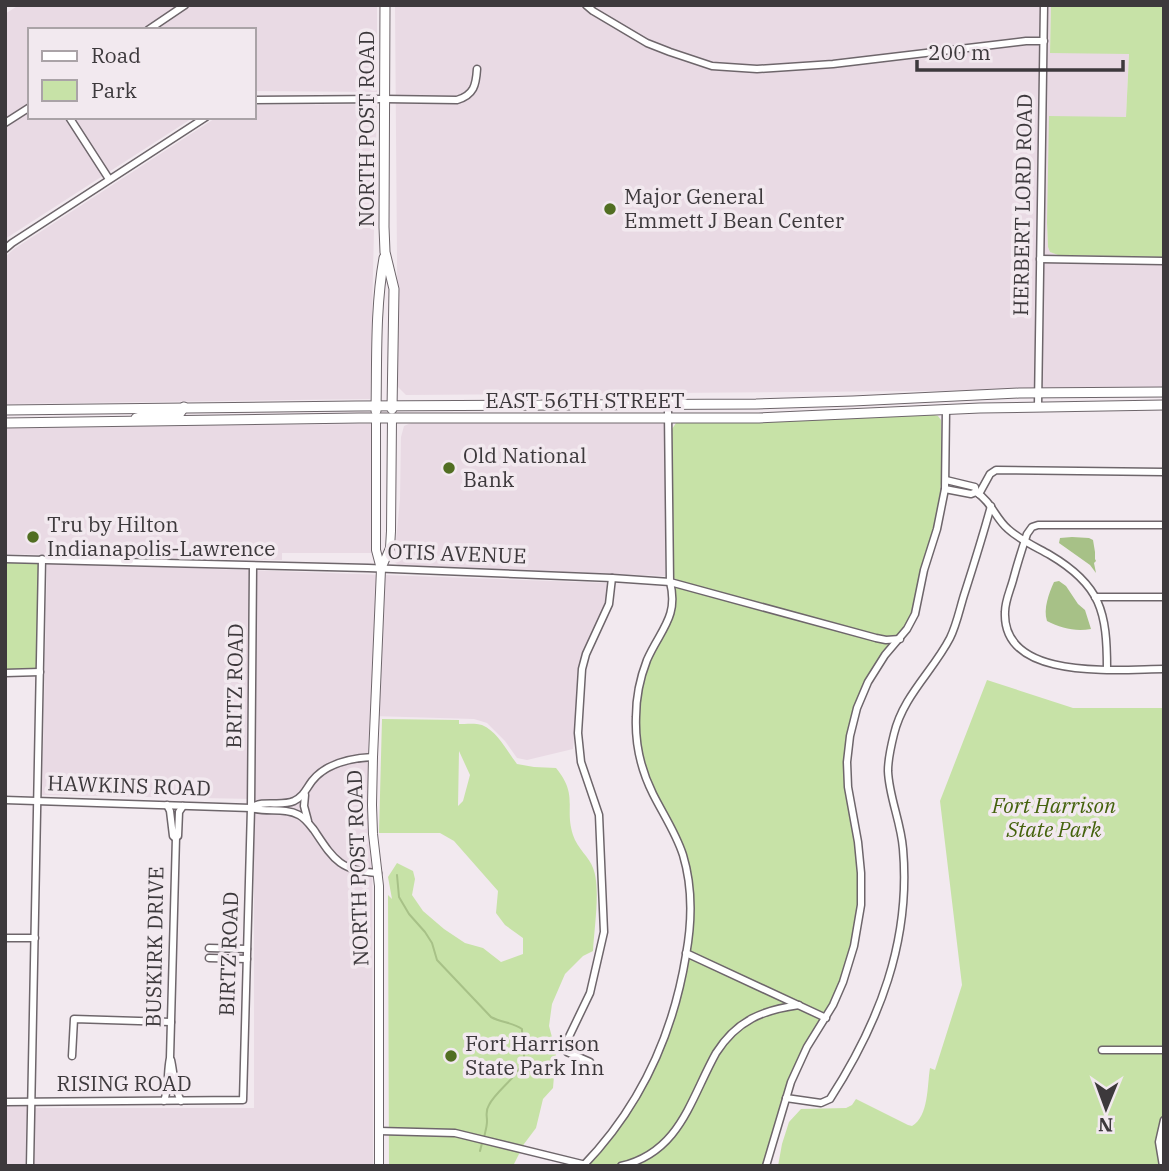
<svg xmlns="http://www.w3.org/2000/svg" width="1169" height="1171" viewBox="0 0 1169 1171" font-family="'IBM Plex Serif',serif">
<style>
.built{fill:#e9dae4}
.green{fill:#c7e2a7;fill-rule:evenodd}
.water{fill:#a7c187}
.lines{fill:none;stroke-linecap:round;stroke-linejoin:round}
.stream{stroke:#a7c187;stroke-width:2}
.street-casing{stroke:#6e666b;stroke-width:9}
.secondary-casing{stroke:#6e666b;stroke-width:10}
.primary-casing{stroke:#6e666b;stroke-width:11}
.street{stroke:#fff;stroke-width:6}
.secondary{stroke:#fff;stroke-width:8}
.primary{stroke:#fff;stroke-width:9}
.poi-dot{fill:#516e22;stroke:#f2e9ef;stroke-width:2.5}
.labels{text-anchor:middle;stroke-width:7;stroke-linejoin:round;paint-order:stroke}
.street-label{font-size:21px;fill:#3d393c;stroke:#f2e9ef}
.poi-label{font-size:21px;fill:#3d393c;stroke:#f2e9ef;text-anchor:start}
.park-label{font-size:21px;font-style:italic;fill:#44620c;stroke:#f2e9ef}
</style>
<rect width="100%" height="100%" fill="#f2e9ef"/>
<g class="built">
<polygon points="19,5 377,5 377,92 254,91 254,30 30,30 30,117 194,117 5,239 5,14"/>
<polygon points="395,5 1051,5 1050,52 1129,53 1126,117 1047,223 1048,247 1050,252 1058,255 1164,257 1164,389 406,395 398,387"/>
<polygon points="377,104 370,399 5,404 5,257 14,249 217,117 254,117 254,105"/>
<polygon points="430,422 665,422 665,576 400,566 394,562 400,499 401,437 404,426 411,423"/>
<polygon points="372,424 372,553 282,553 282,560 279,560 5,554 5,427"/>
<polygon points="47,563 609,583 610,595 580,671 573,749 527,760 517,758 505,741 487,723 474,719 372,716 373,1166 34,1166 35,1108 254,1108 254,799 42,795"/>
<polygon points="5,1105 27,1105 25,1166 5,1166"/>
</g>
<g class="green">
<polygon points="1051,5 1164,5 1164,257 1058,255 1050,252 1048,247 1047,223 1049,116 1126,117 1129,54 1050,53"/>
<polygon points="934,415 938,416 941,420 942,472 939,505 932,537 921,569 911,617 899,635 891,637 885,637 679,581 674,578 672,429 676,423"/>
<polygon points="5,559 42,559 40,672 5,673"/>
<polygon points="670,582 876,638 900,639 885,655 862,694 847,762 854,820 861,905 843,982 799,1064 766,1166 583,1166 606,1141 649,1072 678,998 691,907 682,853 654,796 637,739 640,683 669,618"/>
<path d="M 987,680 L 1073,708 L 1164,708 L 1164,1166 L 778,1166 L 782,1144 L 789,1122 L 801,1109 L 846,1108 L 852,1105 L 856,1099 L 908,1125 L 912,1126 C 929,1116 927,1086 930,1068 L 935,1070 L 962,985 L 940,801 Z"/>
<path d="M 382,719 L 459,720 L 459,724 C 466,724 476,723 482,725 C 498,732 506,750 517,764 L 534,767 L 556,768 C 579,796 564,807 573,835 C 577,848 590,858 593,868 C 601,887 594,929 593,951 L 583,956 L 565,974 L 552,1004 L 549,1026 L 556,1052 L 553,1088 L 543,1099 L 536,1128 L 524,1144 L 513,1166 L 389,1166 L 388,895 L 392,899 L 388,877 L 397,863 L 413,871 L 415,879 L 412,895 L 423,911 L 444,929 L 465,943 L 483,948 L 501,962 L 523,954 L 523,938 L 505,925 L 496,913 L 498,891 L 454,841 L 440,833 L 379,833 ZM 459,751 L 470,775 L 463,801 L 458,806 Z"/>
</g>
<g class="water">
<polygon points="1072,537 1089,538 1093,540 1095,552 1095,559 1096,561 1094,563 1096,573 1090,565 1059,543 1060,538"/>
<path d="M 1059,581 L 1066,586 L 1078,604 L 1085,610 L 1091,629 C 1075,632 1061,628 1047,621 C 1043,609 1049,593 1054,582 Z"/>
</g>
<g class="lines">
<g class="stream">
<path d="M 397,875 L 399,897 L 409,914 L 425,932 L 432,943 L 437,960 L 491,1017 C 502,1023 512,1022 522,1029 C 522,1038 525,1048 524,1056 C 523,1074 497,1089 489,1105 C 485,1111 487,1115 487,1121 C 487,1127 485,1132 484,1138"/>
<polyline points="480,1151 482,1143"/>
</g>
<g class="street-casing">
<g id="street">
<polyline points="586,5 593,11 647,43 670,52 712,66 757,69 833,64 1026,41 1044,41"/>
<polyline points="148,30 185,5"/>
<path d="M 254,100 L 384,99 L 457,100 C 474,95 476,85 477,69"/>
<polyline points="69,117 109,179"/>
<polyline points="5,123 30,107"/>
<polyline points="5,249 12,243 206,117"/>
<polyline points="1040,259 1164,261"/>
<polyline points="1038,406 1044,5"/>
<path d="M 946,480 L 975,487 L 976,492 C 992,502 995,518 1008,529 C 1020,540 1036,547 1050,555 C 1101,585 1107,612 1107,669"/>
<polyline points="945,489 971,494 976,492"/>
<polyline points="979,494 990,474 996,470 1164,472"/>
<path d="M 1164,525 L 1038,525 L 1032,527 L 1027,534 C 1022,549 1017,565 1013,580 C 1010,591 1005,601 1005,612 C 1002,682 1119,669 1164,669"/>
<polyline points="5,559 368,568 612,578 670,582 876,638 886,640 900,639"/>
<polyline points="1095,597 1164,597"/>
<polyline points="5,673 40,672"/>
<polyline points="305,795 304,806 308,821"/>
<path d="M 5,800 L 251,808 C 266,813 284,807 299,815 C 305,818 310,825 314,830 C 334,860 340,871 378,873"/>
<polyline points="167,805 170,811 173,836 174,837 178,836 179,812 183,806"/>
<path d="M 251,808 C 263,799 280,807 294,801 C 304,796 306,789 312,781 C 326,763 352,758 373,757"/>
<polyline points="5,938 35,938"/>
<polyline points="209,948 247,949"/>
<polyline points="686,953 826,1018"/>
<polyline points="209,958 247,959"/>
<polyline points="1102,1050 1164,1050"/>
<polyline points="72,1056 74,1019 171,1022"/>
<path d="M 171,1060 C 174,1074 174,1088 181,1101"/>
<polyline points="590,1062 567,1052 565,1045 590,993 604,932 599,815 581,762 578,733 582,669 586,654 609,604 612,578"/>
<path d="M 786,1098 L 821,1103 L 830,1099 C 879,1023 911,941 903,849 C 901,822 889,797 888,771 C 888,758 891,746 894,734 C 903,696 933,671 950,638 C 957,624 960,607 965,592 C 974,564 983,535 991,506"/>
<path d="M 164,1101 C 169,1088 167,1072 170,1058 L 176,837"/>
<polyline points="5,1102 243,1100 251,808 253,566"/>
<polyline points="379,1131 455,1133 586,1165"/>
<polyline points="30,1166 42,559"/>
<path d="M 583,1166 C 640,1107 673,1035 686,955 C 692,922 693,888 683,855 C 676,833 663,814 653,794 C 641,770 635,743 636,717 C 636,698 640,678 647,660 C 660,630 679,617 670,582 L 668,412"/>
<path d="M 621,1166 C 680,1152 690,1100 716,1053 C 737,1020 763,1010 799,1005"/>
<polyline points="766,1166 791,1082 807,1047 833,1005 843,982 854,946 861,905 861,873 858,842 848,787 847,762 850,736 857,708 868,682 885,655 907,629 915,614 924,570 937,529 945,489 946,410"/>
<polyline points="1163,1166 1159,1142 1164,1120"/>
</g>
</g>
<g class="secondary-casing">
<g id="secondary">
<polyline points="376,418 376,550 381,569 373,757 372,805 373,834 379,886 379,1166"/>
<polyline points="381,569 390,548 391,531 392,418"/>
</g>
</g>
<g class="primary-casing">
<g id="primary">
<polyline points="385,5 384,227 385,252 394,289 392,409"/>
<polyline points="5,410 356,406 756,404 853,401 1019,393 1164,392"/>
<path d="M 376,411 C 377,360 375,308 384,258"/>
<polyline points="136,418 148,415 180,413 184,407"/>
<polyline points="5,423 359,418 759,418 980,408 1164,405"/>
</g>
</g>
<use href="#street" class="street"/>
<use href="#secondary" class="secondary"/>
<use href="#primary" class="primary"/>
</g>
<g class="poi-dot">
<circle cx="610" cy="209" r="7"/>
<circle cx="449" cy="468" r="7"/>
<circle cx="33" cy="537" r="7"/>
<circle cx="451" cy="1056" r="7"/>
</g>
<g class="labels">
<g class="street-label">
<text transform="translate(367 129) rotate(-90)" y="7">NORTH POST ROAD</text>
<text transform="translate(1023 205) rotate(-89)" y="7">HERBERT LORD ROAD</text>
<text x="585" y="408">EAST 56TH STREET</text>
<text transform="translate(457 554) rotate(2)" y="7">OTIS AVENUE</text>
<text transform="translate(235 686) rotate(-89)" y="7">BRITZ ROAD</text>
<text transform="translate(129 786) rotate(2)" y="7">HAWKINS ROAD</text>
<text transform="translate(358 868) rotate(-92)" y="7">NORTH POST ROAD</text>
<text transform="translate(155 947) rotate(-89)" y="7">BUSKIRK DRIVE</text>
<text transform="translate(229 954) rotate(-88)" y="7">BIRTZ ROAD</text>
<text x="124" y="1091">RISING ROAD</text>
</g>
<g class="poi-label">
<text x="624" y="204">Major General<tspan x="624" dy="24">Emmett J Bean Center</tspan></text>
<text x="463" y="463">Old National<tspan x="463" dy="24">Bank</tspan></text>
<text x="47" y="532">Tru by Hilton<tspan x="47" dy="24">Indianapolis-Lawrence</tspan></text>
<text x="465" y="1051">Fort Harrison<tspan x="465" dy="24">State Park Inn</tspan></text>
</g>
<g class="park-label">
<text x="1054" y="813">Fort Harrison<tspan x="1054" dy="24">State Park</tspan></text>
</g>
</g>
<rect width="1169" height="1171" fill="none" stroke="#3d393c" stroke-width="14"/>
<rect x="28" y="28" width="228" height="91" fill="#f2e9ef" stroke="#aaa3a7" stroke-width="2"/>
<rect x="42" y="51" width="35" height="10" fill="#ffffff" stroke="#aaa3a7" stroke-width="2"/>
<text x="91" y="63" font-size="21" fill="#3d393c">Road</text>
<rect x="42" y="80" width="35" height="21" fill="#c7e2a7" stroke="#aaa3a7" stroke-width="2"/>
<text x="91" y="98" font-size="21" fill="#3d393c">Park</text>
<g transform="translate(1106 1108) rotate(181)" stroke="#f2e9ef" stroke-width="5" paint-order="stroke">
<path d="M0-5L12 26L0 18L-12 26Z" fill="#3d393c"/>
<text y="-10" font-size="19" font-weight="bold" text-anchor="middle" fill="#3d393c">N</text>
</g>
<path d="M917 60v10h206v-10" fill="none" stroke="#3d393c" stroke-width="3.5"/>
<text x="928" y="60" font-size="21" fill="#3d393c" stroke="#f2e9ef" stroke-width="5" paint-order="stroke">200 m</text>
</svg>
